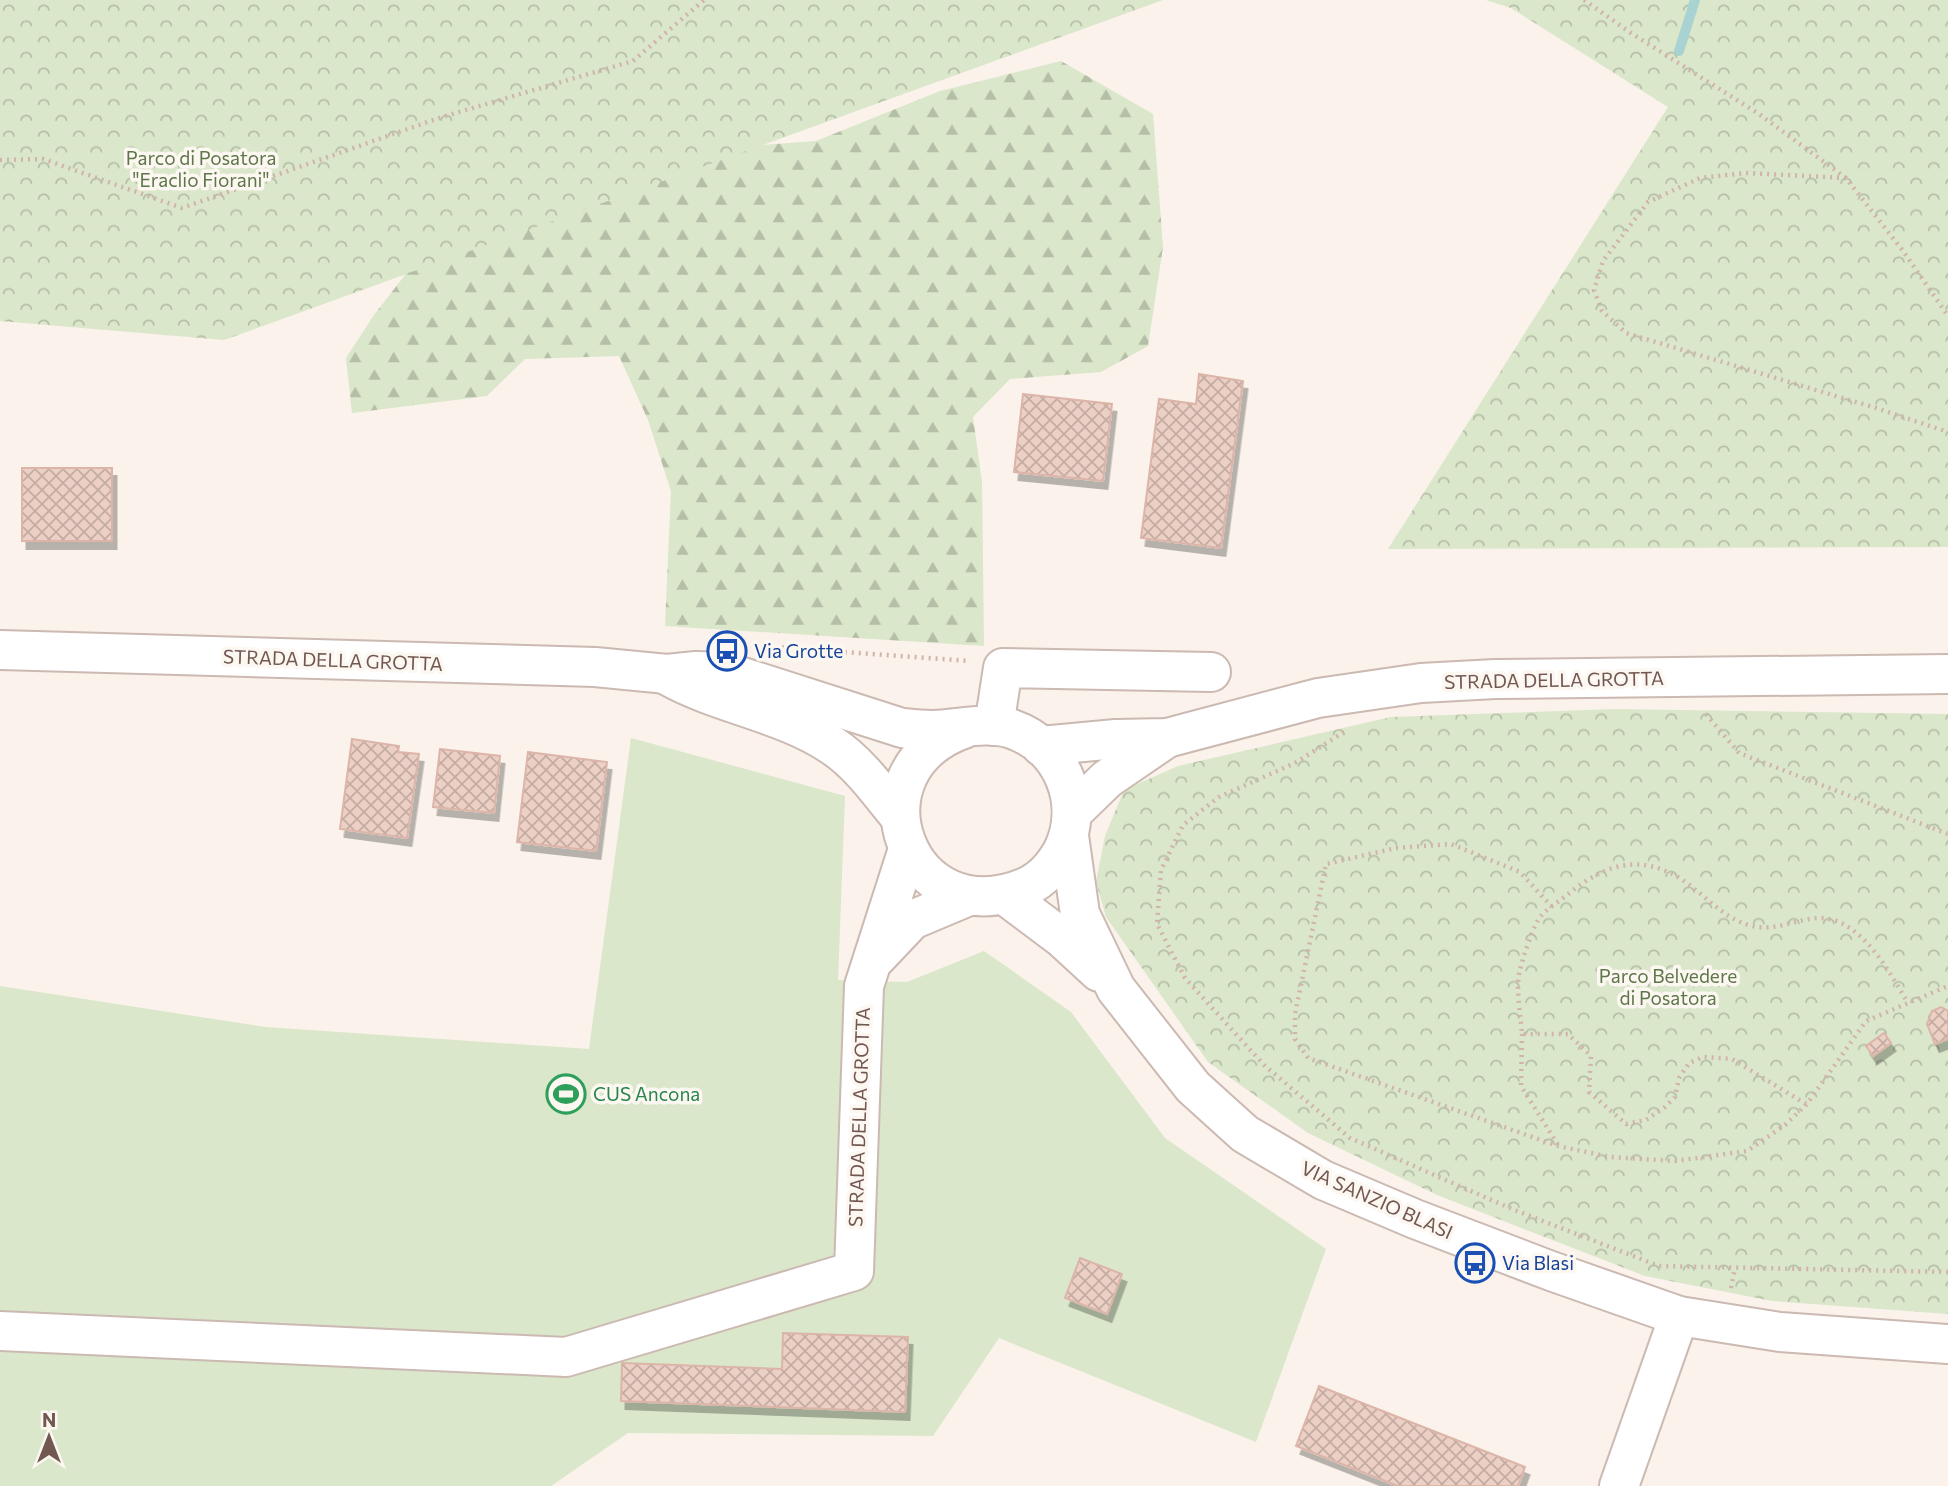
<svg xmlns="http://www.w3.org/2000/svg" width="1948" height="1486" viewBox="0 0 1948 1486" font-family="Commissioner,sans-serif">
<style>
.grass{fill:#dae7ca}
.forest{fill:url(#forest-firs)}
.park{fill:url(#park-crowns)}
.lines{fill:none;stroke-linecap:round;stroke-linejoin:round}
.stream{stroke:#a9d2d2;stroke-width:10}
.building{fill:url(#building-cross-hatch);stroke:#ddb5a8;stroke-width:2;filter:url(#shadow)}
.minor-casing{stroke:#cbb9b2;stroke-width:42}
.path{stroke:#d1b3a9;stroke-width:4.5;stroke-dasharray:2 5;stroke-linecap:butt}
.minor{stroke:#fff;stroke-width:38}
.labels{text-anchor:middle;stroke-width:7;stroke-linejoin:round;paint-order:stroke}
.park-label{font-size:19px;fill:#5e774a;stroke:#fdf7f1}
.transit-label{font-size:19px;fill:#164399;stroke:#fdf7f1;text-anchor:start}
.street-label{font-size:19px;fill:#725851;stroke:#fdf7f1}
.leisure-label{font-size:19px;fill:#27864d;stroke:#fdf7f1;text-anchor:start}
</style>
<defs>
<pattern id="forest-firs" width="22" height="20" patternUnits="userSpaceOnUse" patternTransform="scale(1.75)"><rect width="22" height="20" fill="#dae7ca"/><path d="M5 1l3.5 6h-7zM16 11l3.5 6h-7z" fill="#b5bea6"/></pattern>
<pattern id="park-crowns" width="20" height="18" patternUnits="userSpaceOnUse" patternTransform="scale(1.75)"><rect width="20" height="18" fill="#dae7ca"/><path d="M2 6a3 3 0 1 1 6 0M12 15a3 3 0 1 1 6 0" fill="none" stroke="#b5bea6"/></pattern>
<pattern id="building-cross-hatch" width="8" height="8" patternUnits="userSpaceOnUse" patternTransform="scale(1.75)"><rect width="8" height="8" fill="#ecd0c6"/><path d="M0 0l8 8M0 8l8-8" fill="none" stroke="#c4aca3"/></pattern>
<filter id="shadow"><feDropShadow dx="4.5" dy="8" stdDeviation="0" flood-color="#0004"/></filter>
</defs>
<rect width="100%" height="100%" fill="#faf2eb"/>
<polygon class="grass" points="631,738 845,796 838,980 907,982 984,951 1071,1012 1165,1138 1326,1249 1256,1442 999,1338 933,1436 628,1433 551,1486 0,1486 0,986 265,1027 589,1049"/>
<polygon class="forest" points="1061,61 1153,114 1163,247 1148,346 1101,372 1010,379 973,417 982,482 984,646 665,626 671,491 648,420 619,356 525,359 487,396 352,413 346,358 374,315 429,244 723,148 816,141 940,91"/>
<g class="park">
<polygon points="0,0 1163,0 224,340 0,321"/>
<polygon points="1486,0 1948,0 1948,547 1388,549 1668,107 1511,8"/>
<polygon points="1615,709 1948,714 1948,1314 1772,1301 1645,1276 1437,1195 1308,1133 1208,1062 1106,917 1096,882 1105,836 1124,790 1178,766 1391,717"/>
</g>
<g class="lines">
<polyline class="stream" points="1679,51 1695,0"/>
</g>
<g class="building">
<polygon points="1199,374 1243,381 1221,548 1141,538 1159,399 1196,404"/>
<polygon points="1023,394 1112,404 1103,481 1014,472"/>
<rect x="22" y="468" width="90" height="73"/>
<polygon points="352,739 399,746 398,752 419,754 407,838 340,829"/>
<polygon points="440,749 500,756 494,813 433,807"/>
<polygon points="528,752 607,762 596,851 517,842"/>
<polygon points="1941,1007 1948,1011 1948,1039 1935,1044 1927,1024 1932,1011"/>
<polygon points="1884,1033 1891,1043 1873,1056 1866,1046"/>
<polygon points="1080,1258 1122,1274 1107,1314 1065,1298"/>
<polygon points="783,1333 908,1337 905,1412 621,1401 622,1363 782,1369"/>
<polygon points="1319,1386 1525,1467 1518,1486 1398,1486 1296,1446"/>
</g>
<g class="lines">
<g class="minor-casing">
<g id="minor">
<path d="M 0,650 L 595,667 L 667,674 L 696,671 L 727,672 L 902,728 C 912,729 923,730 933,730 C 959,729 988,721 1012,729 C 1063,747 1085,803 1063,850 C 1055,865 1042,880 1026,887 C 907,937 845,769 966,728"/>
<path d="M 668,676 C 720,705 785,713 833,746 C 860,764 879,792 900,817"/>
<polyline points="994,726 1003,668 1211,672"/>
<polyline points="1041,746 1116,739 1167,738 1318,698 1421,683 1495,679 1948,674"/>
<polyline points="1073,812 1107,779 1167,738"/>
<polyline points="1069,836 1080,914 1116,989 1193,1087 1245,1134 1323,1180 1415,1219 1551,1271 1679,1316 1780,1332 1948,1344"/>
<polyline points="1006,896 1062,938 1099,972"/>
<polyline points="877,957 912,920 969,896"/>
<polyline points="0,1331 566,1357 854,1271 864,986 908,849"/>
<polyline points="1619,1486 1679,1316"/>
</g>
</g>
<g class="path">
<polyline points="1584,0 1631,33 1759,114 1846,178 1903,251 1948,316"/>
<polyline points="0,160 43,159 182,208 442,117 633,61 704,0"/>
<polyline points="1846,178 1746,173 1700,178 1648,202 1603,261 1594,290 1602,311 1626,333 1876,408 1948,432"/>
<polyline points="775,647 969,661"/>
<polyline points="1706,714 1739,753 1948,834"/>
<polyline points="1344,732 1295,763 1219,797 1183,825 1161,870 1157,924 1185,978 1264,1065 1350,1138 1512,1209 1659,1266 1948,1272"/>
<polyline points="1552,907 1520,872 1451,844 1396,848 1326,864 1295,1014 1295,1039 1308,1058 1558,1146 1610,1157 1675,1161 1747,1151 1785,1125 1807,1104 1866,1021 1948,986"/>
<polyline points="1522,1034 1521,1086 1558,1145"/>
<path d="M 1806,1104 L 1732,1059 L 1703,1057 L 1689,1063 L 1679,1078 L 1675,1097 L 1665,1107 L 1646,1120 L 1626,1124 L 1589,1092 L 1591,1056 L 1568,1034 L 1522,1034 C 1521,1016 1515,986 1520,970 C 1523,958 1533,925 1541,916 C 1547,909 1555,904 1562,899 C 1593,873 1626,853 1668,872 C 1700,886 1717,917 1752,926 C 1774,932 1799,918 1820,918 C 1862,919 1889,972 1908,1003"/>
<polyline points="1731,1288 1735,1268"/>
</g>
<use href="#minor" class="minor"/>
</g>
<defs>
<g id="bus-ring" transform="scale(2.0125)"><circle r="9.5" fill="#fdf7f1" stroke="#1a4fb4" stroke-width="1.5"/><path d="M-5-6H5V4H4V6H2V4H-2V6H-4V4H-5ZM-3.5-4V0h7V-4ZM-3.5 1.2v1.5H-2V1.2ZM2 1.2v1.5H3.5V1.2Z" fill="#1a4fb4"/></g>
<g id="stadium-ring" transform="scale(2.0125)"><circle r="9.5" fill="#fdf7f1" stroke="#2e9e5b" stroke-width="1.5"/><path d="M0-5a6.5 5 0 1 0 0 10a6.5 5 0 1 0 0-10ZM-3.5-1.8h7v3.6h-7Z" fill="#2e9e5b"/></g>
</defs>
<g fill-rule="evenodd">
<use href="#bus-ring" x="727" y="651"/>
<use href="#stadium-ring" x="566" y="1094"/>
<use href="#bus-ring" x="1475" y="1263"/>
</g>
<g class="labels">
<g class="park-label">
<text x="201" y="165">Parco di Posatora<tspan x="201" dy="22">"Eraclio Fiorani"</tspan></text>
<text x="1668" y="983">Parco Belvedere<tspan x="1668" dy="22">di Posatora</tspan></text>
</g>
<g class="transit-label">
<text x="754" y="658">Via Grotte</text>
<text x="1502" y="1270">Via Blasi</text>
</g>
<g class="street-label">
<text transform="translate(333 660) rotate(2)" y="7">STRADA DELLA GROTTA</text>
<text transform="translate(1554 680) rotate(-1)" y="7">STRADA DELLA GROTTA</text>
<text transform="translate(859 1117) rotate(-88)" y="7">STRADA DELLA GROTTA</text>
<text transform="translate(1377 1200) rotate(24)" y="7">VIA SANZIO BLASI</text>
</g>
<g class="leisure-label">
<text x="593" y="1101">CUS Ancona</text>
</g>
</g>
<g transform="translate(49 1437)" stroke="#fdf7f1" stroke-width="5" paint-order="stroke">
<path d="M0-5L12 26L0 18L-12 26Z" fill="#725851"/>
<text y="-10" font-size="19" font-weight="bold" text-anchor="middle" fill="#725851">N</text>
</g>
</svg>
